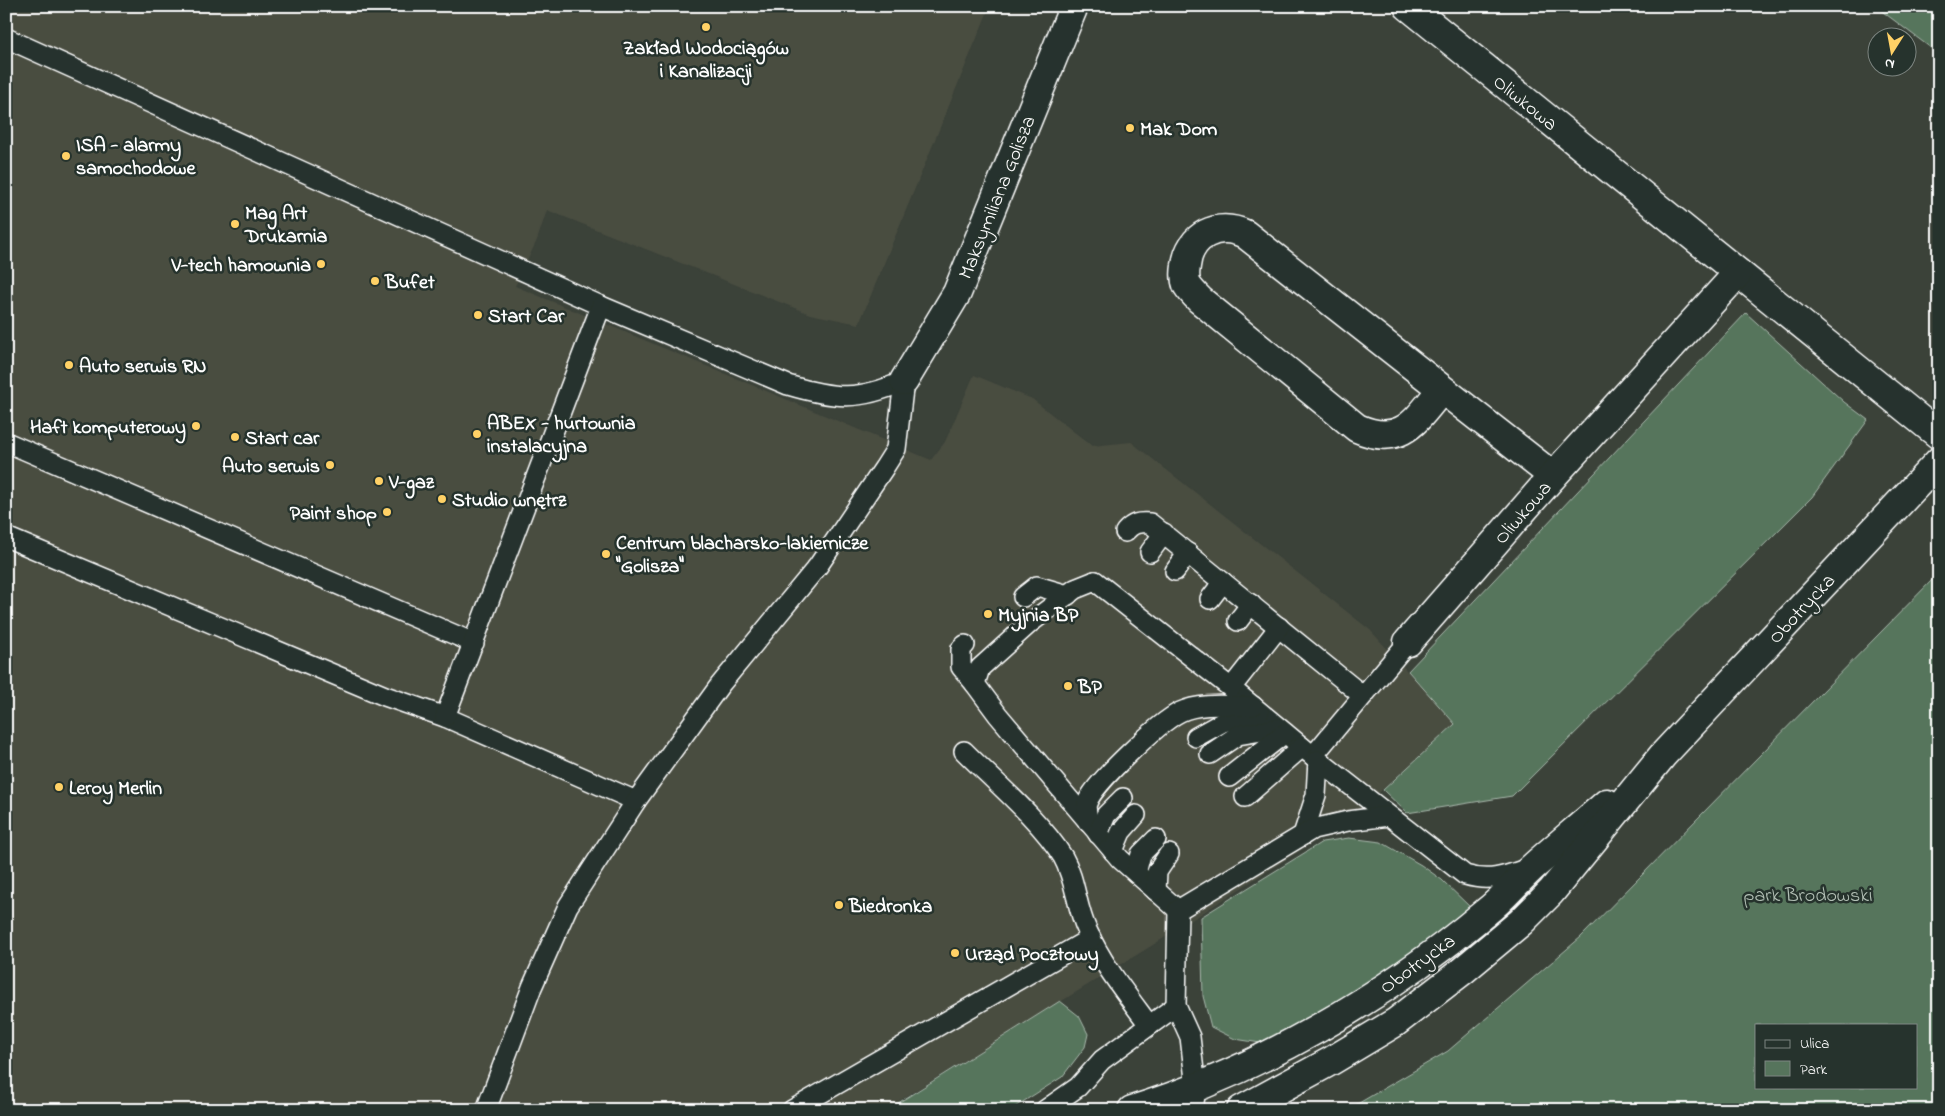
<svg xmlns="http://www.w3.org/2000/svg" width="1945" height="1116" viewBox="0 0 1945 1116" font-family="'Indie Flower',sans-serif">
<style>
.built{fill:#4a4d41}
.green{fill:#56745c;stroke:#aabaae;fill-rule:evenodd}
.lines{fill:none;stroke-linecap:round;stroke-linejoin:round}
.lane-casing{stroke:#fff;stroke-width:22}
.street-casing{stroke:#fff;stroke-width:31}
.secondary-casing{stroke:#fff;stroke-width:31}
.lane{stroke:#26332d;stroke-width:19}
.street{stroke:#26332d;stroke-width:28}
.secondary{stroke:#26332d;stroke-width:28}
.poi-dot{fill:#ffd166;stroke:#26332d;stroke-width:2}
.labels{text-anchor:middle;stroke-width:5;stroke-linejoin:round;paint-order:stroke}
.poi-label{font-size:20px;font-weight:bold;fill:#fff;stroke:#26332d;text-anchor:start}
.street-label{font-size:20px;fill:#fff;stroke:#26332d}
.park-label{font-size:20px;fill:#b3c0b6;stroke:#26332d}
</style>
<rect width="100%" height="100%" fill="#3b4239"/>
<filter id="ink" filterUnits="userSpaceOnUse"><feTurbulence type="fractalNoise" baseFrequency=".02" numOctaves="2"/><feDisplacementMap in="SourceGraphic" scale="10" xChannelSelector="R" yChannelSelector="G"/><feConvolveMatrix kernelMatrix="1 2 1 2 8 2 1 2 1" color-interpolation-filters="sRGB"/></filter>
<g filter="url(#ink)">
<polygon class="built" points="6,6 990,6 859,324 810,314 547,210 537,240 515,286 931,460 945,442 974,375 1032,399 1092,446 1131,442 1370,630 1455,724 1353,816 1156,943 884,1110 6,1110"/>
<g class="green">
<polygon points="1875,6 1939,6 1939,54"/>
<polygon points="1746,313 1844,402 1868,420 1812,497 1512,796 1407,813 1383,790 1455,724 1408,671"/>
<path d="M 1939,573 L 1939,1110 L 1347,1110 L 1448,1051 L 1581,937 ZM 1756,1025 L 1916,1025 L 1916,1087 L 1756,1087 Z"/>
<polygon points="1349,838 1381,842 1421,865 1442,880 1471,908 1431,940 1372,980 1267,1044 1235,1039 1211,1027 1203,996 1201,917 1322,842"/>
<polygon points="1060,1001 1079,1016 1088,1034 1085,1047 1062,1077 1010,1110 887,1110"/>
</g>
<g class="lines">
<g class="lane-casing">
<g id="lane">
<path d="M 6,38 L 601,306 L 788,385 C 835,399 859,401 904,381"/>
<polyline points="6,442 474,643"/>
<path d="M 1125,532 C 1133,523 1138,522 1150,523 L 1362,695"/>
<polyline points="6,537 385,696 445,717 636,801 568,906 532,987 486,1110"/>
<polyline points="1150,552 1164,533"/>
<polyline points="1175,571 1188,553"/>
<path d="M 1095,581 L 1231,688 L 1313,756 L 1465,875 C 1489,882 1503,877 1526,869"/>
<polyline points="1095,581 1075,589 1030,623 980,668 975,684 998,715 1120,859 1178,910"/>
<polyline points="1023,597 1037,586 1068,595"/>
<polyline points="1210,599 1223,582"/>
<polyline points="1238,621 1251,604"/>
<polyline points="965,645 961,649 961,667 975,684"/>
<polyline points="1231,688 1279,627"/>
<polyline points="445,717 601,306"/>
<polyline points="1196,737 1223,722 1259,713"/>
<path d="M 964,751 C 996,783 1040,820 1063,857 C 1076,880 1076,907 1087,930 C 1102,964 1127,995 1149,1025"/>
<polyline points="1210,754 1238,735 1279,728"/>
<polyline points="1313,756 1408,642"/>
<polyline points="1229,777 1285,733"/>
<polyline points="1245,797 1302,747"/>
<polyline points="636,801 720,685 818,566 884,468 896,449 904,381"/>
<path d="M 1088,822 C 1088,816 1085,808 1087,803 C 1094,783 1160,722 1180,712 C 1201,702 1230,706 1253,706"/>
<polyline points="1098,834 1106,815 1123,798"/>
<polyline points="1303,835 1316,795 1318,760"/>
<polyline points="1113,851 1121,832 1136,815"/>
<polyline points="1136,873 1141,854 1156,839"/>
<polyline points="1156,891 1157,872 1169,854"/>
<polyline points="792,1110 1091,938"/>
<polyline points="1045,1110 1078,1087 1102,1060 1176,1006"/>
<polyline points="1193,1110 1196,1088 1190,1037 1176,1006 1178,910 1313,829 1348,821 1389,816"/>
</g>
</g>
<g class="street-casing">
<g id="street">
<polyline points="1408,6 1939,435"/>
<polyline points="904,381 957,293 1074,6"/>
<path d="M 1442,389 L 1245,234 C 1218,221 1189,235 1186,266 C 1185,272 1185,280 1187,285 C 1190,290 1196,296 1200,300 L 1357,428 C 1402,448 1416,420 1442,389 L 1553,476"/>
<polyline points="1408,642 1553,476 1738,273"/>
</g>
</g>
<g class="secondary-casing">
<g id="secondary">
<path d="M 1132,1110 C 1258,1071 1385,997 1486,912 C 1504,898 1518,880 1535,865 C 1559,844 1583,824 1607,803"/>
<polyline points="1241,1110 1331,1061 1396,1022 1461,972 1521,922 1551,892 1663,755 1939,461"/>
</g>
</g>
<use href="#lane" class="lane"/>
<use href="#street" class="street"/>
<use href="#secondary" class="secondary"/>
</g>
</g>
<g class="poi-dot">
<circle cx="706" cy="27" r="5"/>
<circle cx="1130" cy="128" r="5"/>
<circle cx="66" cy="156" r="5"/>
<circle cx="235" cy="224" r="5"/>
<circle cx="321" cy="264" r="5"/>
<circle cx="375" cy="281" r="5"/>
<circle cx="478" cy="315" r="5"/>
<circle cx="69" cy="365" r="5"/>
<circle cx="196" cy="426" r="5"/>
<circle cx="477" cy="434" r="5"/>
<circle cx="235" cy="437" r="5"/>
<circle cx="330" cy="465" r="5"/>
<circle cx="379" cy="481" r="5"/>
<circle cx="442" cy="499" r="5"/>
<circle cx="387" cy="512" r="5"/>
<circle cx="606" cy="554" r="5"/>
<circle cx="988" cy="614" r="5"/>
<circle cx="1068" cy="686" r="5"/>
<circle cx="59" cy="787" r="5"/>
<circle cx="839" cy="905" r="5"/>
<circle cx="955" cy="953" r="5"/>
</g>
<g class="labels">
<g class="poi-label">
<text x="706" y="54" text-anchor="middle">Zakład Wodociągów<tspan x="706" dy="23">i Kanalizacji</tspan></text>
<text x="1140" y="135">Mak Dom</text>
<text x="76" y="151">ISA - alarmy<tspan x="76" dy="23">samochodowe</tspan></text>
<text x="245" y="219">Mag Art<tspan x="245" dy="23">Drukarnia</tspan></text>
<text x="311" y="271" text-anchor="end">V-tech hamownia</text>
<text x="385" y="288">Bufet</text>
<text x="488" y="322">Start Car</text>
<text x="79" y="372">Auto serwis RN</text>
<text x="487" y="429">ABEX - hurtownia<tspan x="487" dy="23">instalacyjna</tspan></text>
<text x="186" y="433" text-anchor="end">Haft komputerowy</text>
<text x="245" y="444">Start car</text>
<text x="320" y="472" text-anchor="end">Auto serwis</text>
<text x="389" y="488">V-gaz</text>
<text x="452" y="506">Studio wnętrz</text>
<text x="377" y="519" text-anchor="end">Paint shop</text>
<text x="616" y="549">Centrum blacharsko-lakiernicze<tspan x="616" dy="23">"Golisza"</tspan></text>
<text x="998" y="621">Myjnia BP</text>
<text x="1078" y="693">BP</text>
<text x="69" y="794">Leroy Merlin</text>
<text x="849" y="912">Biedronka</text>
<text x="965" y="960">Urząd Pocztowy</text>
</g>
<g class="street-label">
<text transform="translate(1526 102) rotate(39)" y="7">Oliwkowa</text>
<text transform="translate(996 197) rotate(-68)" y="7">Maksymiliana Golisza</text>
<text transform="translate(1522 512) rotate(-49)" y="7">Oliwkowa</text>
<text transform="translate(1801 608) rotate(-47)" y="7">Obotrycka</text>
<text transform="translate(1417 963) rotate(-36)" y="7">Obotrycka</text>
</g>
<g class="park-label">
<text x="1808" y="901">park Brodowski</text>
</g>
</g>
<rect width="1945" height="1116" fill="none" stroke="#26332d" stroke-width="25"/>
<rect x="12" y="12" width="1920" height="1091" fill="none" stroke="#fff" stroke-width="2" filter="url(#ink)"/>
<rect x="1755" y="1024" width="162" height="65" fill="#26332d" stroke="#7d8581"/>
<rect x="1765" y="1040" width="25" height="8" fill="#26332d" stroke="#7d8581"/>
<text x="1800" y="1048" font-size="15" fill="#ffffff">Ulica</text>
<rect x="1765" y="1061" width="25" height="15" fill="#56745c" stroke="#7d8581"/>
<text x="1800" y="1074" font-size="15" fill="#ffffff">Park</text>
<g transform="translate(1892 52) rotate(191)"><circle r="24" fill="#26332d" stroke="#7d8581"/>
<path d="M0-4L9 19L0 12L-9 19Z" fill="#ffd166"/>
<text y="-8" font-size="14" font-weight="bold" text-anchor="middle" fill="#ffffff">N</text>
</g>
</svg>
